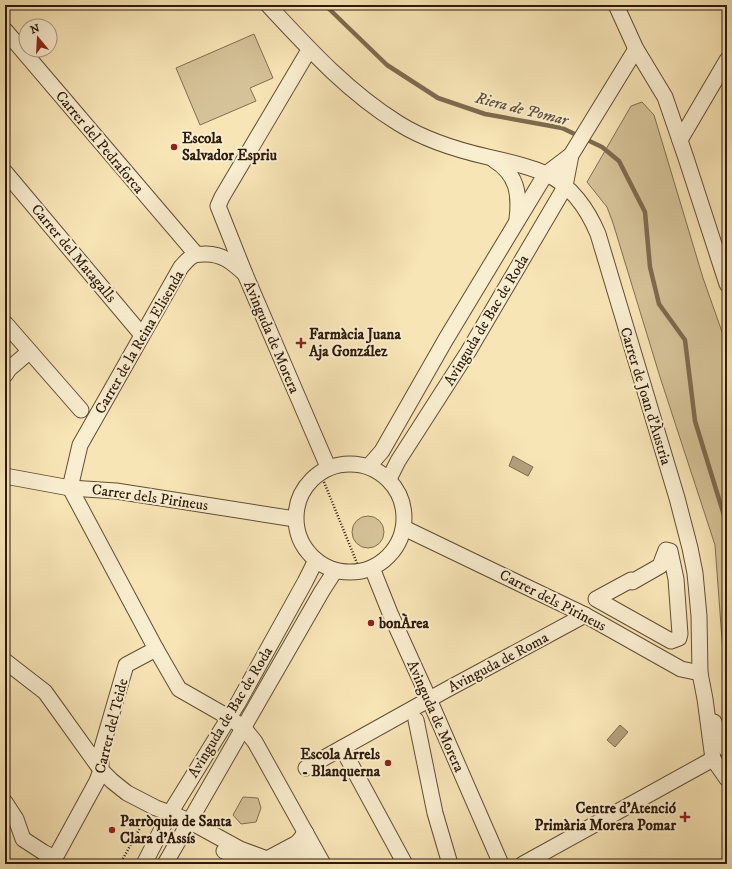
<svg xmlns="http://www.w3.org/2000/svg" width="732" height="869" viewBox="0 0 732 869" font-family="'IM FELL DW Pica',serif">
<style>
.green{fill:#d6c298;stroke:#826e50}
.water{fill:#b3a07b;stroke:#7e6a4d}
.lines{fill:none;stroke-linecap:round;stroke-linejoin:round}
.stream{stroke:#7e6a4d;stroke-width:4.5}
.minor-casing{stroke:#604d34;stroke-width:17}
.path{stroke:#2e1a08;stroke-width:2.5;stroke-dasharray:1 2;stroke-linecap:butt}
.minor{stroke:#faeed0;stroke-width:15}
.poi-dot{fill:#8f2418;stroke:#faeed0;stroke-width:1.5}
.labels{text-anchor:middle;stroke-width:4;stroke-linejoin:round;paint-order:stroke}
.poi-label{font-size:15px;font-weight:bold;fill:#2e1a08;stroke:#faeed0;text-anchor:start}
.street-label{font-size:15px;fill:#2e1a08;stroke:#faeed0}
.water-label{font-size:16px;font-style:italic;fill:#635036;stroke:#faeed0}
</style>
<rect width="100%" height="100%" fill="#f8e5b6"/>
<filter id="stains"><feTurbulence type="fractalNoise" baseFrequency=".005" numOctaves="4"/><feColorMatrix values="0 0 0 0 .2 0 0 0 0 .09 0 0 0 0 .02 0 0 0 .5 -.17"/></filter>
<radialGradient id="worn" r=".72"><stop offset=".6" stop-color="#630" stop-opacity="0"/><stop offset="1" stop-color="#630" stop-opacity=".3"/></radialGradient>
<g class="green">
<polygon points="254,34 273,78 250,88 256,101 200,125 176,68"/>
<polygon points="642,102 654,115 703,278 727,346 727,707 715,545 660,377 613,223 607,207 587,182 631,106"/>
<circle cx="368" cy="532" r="16"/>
<polygon points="243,797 258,798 261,808 256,822 241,824 233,815"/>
</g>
<g class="water">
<polygon points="513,456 533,467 528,476 509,466"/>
<polygon points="620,725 628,732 615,747 607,740"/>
</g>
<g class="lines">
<polyline class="stream" points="325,5 387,65 438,98 485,114 562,128 602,147 619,161 645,212 650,267 659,304 685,340 695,421 727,525"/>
<g class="minor-casing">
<g id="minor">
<path d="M 268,5 C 308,48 348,92 398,123 C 425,140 457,150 488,157 C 505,161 530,166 546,174 C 571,185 588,210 598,234 L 677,498 L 690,548 L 695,573 L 699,616 L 700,673 L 705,699 L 713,759 L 727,779"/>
<polyline points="616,5 636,49 665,97 686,158 727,284"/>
<polyline points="5,30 196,254"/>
<polyline points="309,50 222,197 218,206 245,274 328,467"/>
<polyline points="680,140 727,60"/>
<path d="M 494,160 C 517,174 520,194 517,219"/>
<polyline points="5,172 142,335"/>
<path d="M 245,274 C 233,263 222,253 204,254 C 201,254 198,254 195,255 C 189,257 185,263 181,267 L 80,445 L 70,488 L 156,649 L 179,689 L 228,717 L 244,728 L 255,742 L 323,864"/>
<polyline points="5,323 81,410"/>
<polyline points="5,375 9,369 29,352"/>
<circle cx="350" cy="518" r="54"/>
<polyline points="369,466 382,451 446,339 542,180 546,174 571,155"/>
<polyline points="5,476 70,488 116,491 295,519"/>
<polyline points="389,479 398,461 468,352 562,192 565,186 571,155 636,49"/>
<polyline points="404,528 585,615 681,669 700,673"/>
<polygon points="666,550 670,551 676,579 680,634 679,638 671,641 596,599 631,580 632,582 660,566"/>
<polyline points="372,568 390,613 429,699 501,864"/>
<polyline points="5,661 45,692 101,770 112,781 127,793 156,808 170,813 189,821 240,849 267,859 297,843 306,833"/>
<polyline points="416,720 435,813 450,864"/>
<polyline points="714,722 722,744 727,750"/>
<polyline points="342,748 405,864"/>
<polyline points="306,768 446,690 585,615"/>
<polyline points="5,802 16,819 23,839 43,852 55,858 97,781 101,770 101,751 126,665 156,649"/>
<polyline points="224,851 249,864"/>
<polyline points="144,864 170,813 238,703 305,582 316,560"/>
<polyline points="165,864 322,591 333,574 337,571"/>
<polyline points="281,864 286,861 287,863 308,852 309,846 303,835"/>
<polyline points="523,864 713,759"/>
</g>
</g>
<g class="path">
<polyline points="324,482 357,563"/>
<polyline points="120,864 145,819"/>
</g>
<use href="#minor" class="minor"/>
</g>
<g class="poi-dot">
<circle cx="174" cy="147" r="4"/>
<path d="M299 337h4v4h4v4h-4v4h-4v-4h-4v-4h4z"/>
<circle cx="371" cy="623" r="4"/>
<circle cx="388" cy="763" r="4"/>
<path d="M683 811h4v4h4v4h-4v4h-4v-4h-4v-4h4z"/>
<circle cx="112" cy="830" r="4"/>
</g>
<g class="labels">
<g class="poi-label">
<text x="182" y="143">Escola<tspan x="182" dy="17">Salvador Espriu</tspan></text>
<text x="309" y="339">Farmàcia Juana<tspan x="309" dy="17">Aja González</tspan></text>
<text x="379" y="628">bonÀrea</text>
<text x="380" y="759" text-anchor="end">Escola Arrels<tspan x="380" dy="17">- Blanquerna</tspan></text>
<text x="676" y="813" text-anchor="end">Centre d'Atenció<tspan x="676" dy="17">Primària Morera Pomar</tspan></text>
<text x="120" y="826">Parròquia de Santa<tspan x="120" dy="17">Clara d'Assís</tspan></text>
</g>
<g class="street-label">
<text transform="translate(100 142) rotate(50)" y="5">Carrer del Pedraforca</text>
<text transform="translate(74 253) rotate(50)" y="5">Carrer del Matagalls</text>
<text transform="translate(486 320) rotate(-59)" y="5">Avinguda de Bac de Roda</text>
<text transform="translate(272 337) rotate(67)" y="5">Avinguda de Morera</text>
<text transform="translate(139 342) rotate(-60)" y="5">Carrer de la Reina Elisenda</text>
<text transform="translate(646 396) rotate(73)" y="5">Carrer de Joan d'Àustria</text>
<text transform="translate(150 497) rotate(8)" y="5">Carrer dels Pirineus</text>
<text transform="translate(553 600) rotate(27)" y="5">Carrer dels Pirineus</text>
<text transform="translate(498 662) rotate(-28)" y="5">Avinguda de Roma</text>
<text transform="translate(230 712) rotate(-59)" y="5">Avinguda de Bac de Roda</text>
<text transform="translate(436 716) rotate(66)" y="5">Avinguda de Morera</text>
<text transform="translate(111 726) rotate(-76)" y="5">Carrer del Teide</text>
</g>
<g class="water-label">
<text transform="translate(522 108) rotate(14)" y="6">Riera de Pomar</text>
</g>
</g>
<rect width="732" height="869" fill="none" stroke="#f8e5b6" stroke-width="20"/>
<rect x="6" y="6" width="720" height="857" fill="none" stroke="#2e1a08" stroke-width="2"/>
<rect x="10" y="10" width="712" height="849" fill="none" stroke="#2e1a08"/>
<g transform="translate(38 38) rotate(342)"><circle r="19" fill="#faeed0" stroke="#a89980"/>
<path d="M0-3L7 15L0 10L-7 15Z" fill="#8f2418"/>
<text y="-6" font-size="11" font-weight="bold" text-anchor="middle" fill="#2e1a08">N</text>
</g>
<rect width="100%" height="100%" filter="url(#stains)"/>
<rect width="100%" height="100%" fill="url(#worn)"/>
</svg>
